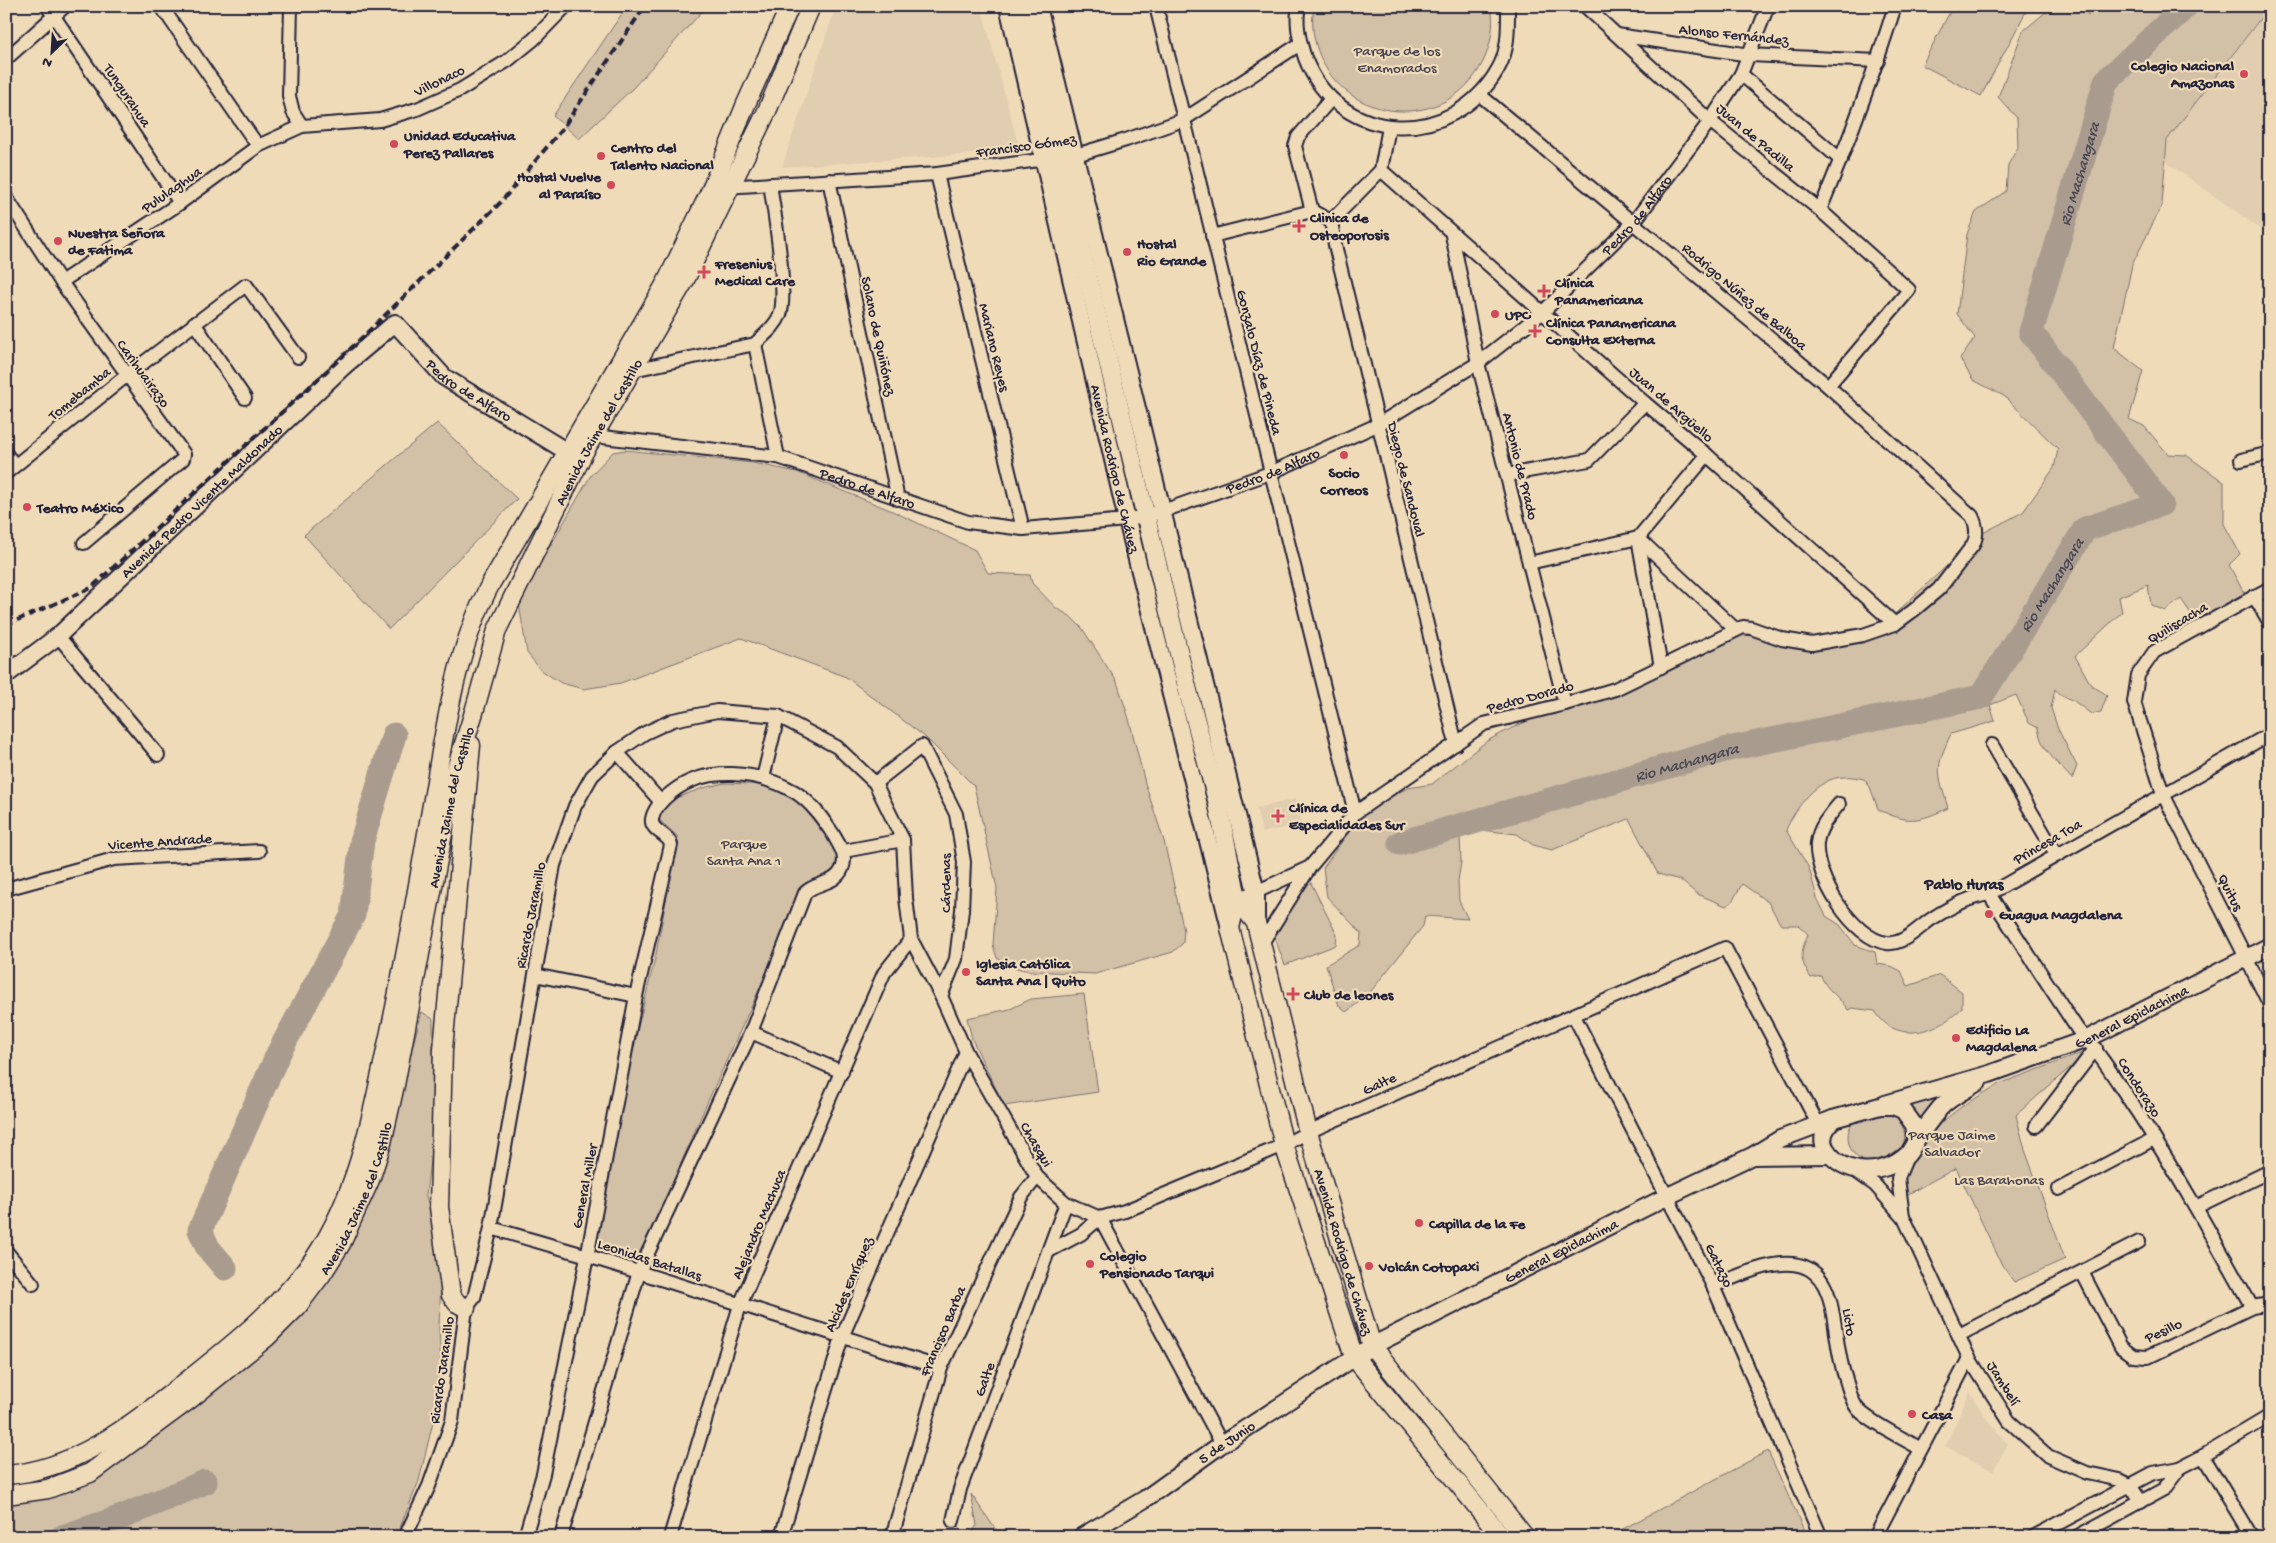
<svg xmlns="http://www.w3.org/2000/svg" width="2276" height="1543" viewBox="0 0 2276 1543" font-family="'Gochi Hand',sans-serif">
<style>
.built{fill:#e1cdb0}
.green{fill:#d2c0a7;stroke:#7a7171}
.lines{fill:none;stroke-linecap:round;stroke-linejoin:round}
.river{stroke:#a99c8e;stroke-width:25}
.minor-casing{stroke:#22223b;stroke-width:16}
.tertiary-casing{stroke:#22223b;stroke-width:20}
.secondary-casing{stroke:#22223b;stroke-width:21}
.minor{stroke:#f0dbb9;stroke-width:12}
.tertiary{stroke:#f0dbb9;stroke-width:16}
.secondary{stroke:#f0dbb9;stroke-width:18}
.rail{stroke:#22223b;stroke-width:4;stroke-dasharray:8 4;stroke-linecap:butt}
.poi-dot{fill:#d1495b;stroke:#f0dbb9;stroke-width:2}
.labels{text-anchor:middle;stroke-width:4.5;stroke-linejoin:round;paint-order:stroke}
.street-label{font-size:15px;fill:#22223b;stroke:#f0dbb9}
.park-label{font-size:15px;fill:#454251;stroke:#f0dbb9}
.poi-label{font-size:15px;font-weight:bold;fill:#22223b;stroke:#f0dbb9;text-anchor:start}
.water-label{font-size:16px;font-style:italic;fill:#4a4754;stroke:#f0dbb9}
.neighbourhood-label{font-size:16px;font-weight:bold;fill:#22223b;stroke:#f0dbb9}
</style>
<rect width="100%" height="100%" fill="#f0dbb9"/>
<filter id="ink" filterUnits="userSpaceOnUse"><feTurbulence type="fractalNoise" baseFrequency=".02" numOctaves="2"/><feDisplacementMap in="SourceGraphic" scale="10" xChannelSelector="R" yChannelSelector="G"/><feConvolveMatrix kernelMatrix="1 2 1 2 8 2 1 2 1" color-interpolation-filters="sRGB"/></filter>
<g filter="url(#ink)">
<g class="built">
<polygon points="836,6 981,6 1020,151 782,167"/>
<polygon points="2270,8 2270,236 2165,161 2167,140"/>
<polygon points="1295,799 1301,824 1262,833 1256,808"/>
<polygon points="1970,1392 1988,1421 2008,1444 1993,1471 1945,1446"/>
</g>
<g class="green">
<polygon points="627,6 707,6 633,88 579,139 553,116"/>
<path d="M 1314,6 L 1491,6 C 1495,25 1491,45 1483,62 C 1448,133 1344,125 1318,51 C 1313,37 1311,21 1314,6 Z"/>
<polygon points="1953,6 2029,6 1981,96 1922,65"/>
<path d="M 2053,6 L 2074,6 L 2089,15 L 2082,6 L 2270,6 L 2167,140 L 2162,205 L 2132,265 L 2114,348 L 2143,371 L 2129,419 L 2144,426 L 2168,454 L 2186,455 L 2224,482 L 2224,524 L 2240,554 L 2229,565 L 2244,593 L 2196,621 L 2181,599 L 2165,611 L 2151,605 L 2148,585 L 2119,597 L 2122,612 L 2075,656 L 2091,685 L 2107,695 L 2101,712 L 2091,714 L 2074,701 L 2059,694 L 2055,689 L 2051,708 L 2058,729 L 2077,766 L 2072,779 C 2058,763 2041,750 2038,728 L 2029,723 L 2016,695 L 1990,705 L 1995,721 L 1951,734 C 1934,769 1938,772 1948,808 C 1919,822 1906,824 1878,809 L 1870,787 L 1864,779 C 1858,778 1851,776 1844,777 C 1818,777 1795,808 1786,830 L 1809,868 L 1817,898 L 1826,916 L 1840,925 L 1855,945 L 1875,952 L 1877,964 L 1891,966 L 1901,971 L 1908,986 L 1940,975 L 1962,992 L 1962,1008 C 1938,1032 1896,1046 1875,1011 L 1852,1008 L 1848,1010 C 1839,996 1827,991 1821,976 L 1811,978 C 1799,959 1800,954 1808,934 L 1798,925 L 1781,925 L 1768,902 L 1742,884 L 1732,902 L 1726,906 L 1697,894 L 1680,880 L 1658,874 L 1629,819 L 1552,850 L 1533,845 L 1517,834 L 1471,829 L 1460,836 L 1461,862 L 1458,881 L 1459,901 L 1468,919 L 1425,916 L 1423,926 L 1367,996 L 1346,1012 L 1339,1006 L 1326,965 L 1360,945 L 1361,933 L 1327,897 L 1323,868 L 1356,822 L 1379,802 L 1408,788 L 1432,784 L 1487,741 L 1512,728 L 1727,632 L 1822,645 L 1885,623 L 1981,534 L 2023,512 L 2054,468 L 2058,449 L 2004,396 L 1973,380 L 1960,359 L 1975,338 L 1957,314 L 1967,234 L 1976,212 L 2006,191 L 2008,165 L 2018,147 L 2017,118 L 1998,97 L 2023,31 Z"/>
<polygon points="437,423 517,499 389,629 304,535"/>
<polygon points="625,450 753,463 797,472 890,510 975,550 988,573 1030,575 1032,583 1056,608 1070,616 1082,628 1117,682 1129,719 1145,783 1164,841 1184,931 1183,943 1173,952 1095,974 1029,971 1009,966 997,958 993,945 997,888 974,786 925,737 846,677 741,638 621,683 584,689 561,683 541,670 527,653 519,604 528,585 591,475 613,452"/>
<path d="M 724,783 C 742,784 764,783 781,791 C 800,802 835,832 837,856 C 837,862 833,870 832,875 L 805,883 L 780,944 L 707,1103 L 639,1261 L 595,1247 L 616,1135 L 637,1031 L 655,959 L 678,837 L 654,815 L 673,799 L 703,788 Z"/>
<polygon points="1309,879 1337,935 1336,945 1285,965 1274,936"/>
<polygon points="1084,994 1098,1092 1004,1106 972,1039 967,1018 1010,1009 1031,999"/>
<polygon points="422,1012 433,1019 433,1132 426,1196 432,1218 441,1283 439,1326 442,1384 419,1481 396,1537 6,1537 6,1502 40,1496 203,1397 374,1185"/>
<polygon points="2082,1053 2073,1065 2016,1115 2025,1150 2065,1259 2014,1282 2002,1265 1956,1168 1908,1194 1903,1180 1913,1154 1933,1129 1961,1107 1999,1084"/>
<polygon points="1944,1095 1920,1121 1909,1106"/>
<path d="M 1893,1113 C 1932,1152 1861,1185 1849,1144 C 1846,1133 1850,1124 1857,1115 Z"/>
<polygon points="1768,1451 1807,1537 1608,1537"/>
<polygon points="971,1494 1001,1537 970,1537 977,1525"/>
</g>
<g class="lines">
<g class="river">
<path id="s1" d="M 1400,843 L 1728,749 L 1981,697 L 2085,529 L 2161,504 L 2031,332 L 2106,81 L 2186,6"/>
<polyline points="225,1268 208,1248 200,1230 278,1054 353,915 362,841 394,735"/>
<polyline points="62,1537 122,1517 205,1482"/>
</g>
<g class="minor-casing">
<g id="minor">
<polyline points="47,6 180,203"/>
<polyline points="161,6 258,146"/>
<polyline points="291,6 289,96 293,112 302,126"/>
<polyline points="1156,6 1355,813"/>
<path d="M 1299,6 C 1295,22 1300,43 1305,58 C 1339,146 1453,149 1498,69 C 1509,50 1508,27 1508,6"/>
<polyline points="1585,6 1710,121 1820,210 1909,290 1828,386"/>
<polyline points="1617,35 1750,55 1878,61"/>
<polyline points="6,59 65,6"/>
<polyline points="1741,74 1841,160"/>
<polyline points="1381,170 1645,403 1707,455 1895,624"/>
<polyline points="937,174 1023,529"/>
<polyline points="829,180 898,499"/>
<polyline points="724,187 937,174 1076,155 1126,140 1183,120 1300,44"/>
<polyline points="6,197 61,282 184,454 183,459 84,543"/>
<path d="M 1820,210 C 1848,143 1873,76 1895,6"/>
<polyline points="1312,211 1295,146 1298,137 1331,99"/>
<polyline points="1331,221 1335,245 1456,744"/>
<polyline points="1331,221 1381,170 1389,127"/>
<polyline points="1452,235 1478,363 1565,704"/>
<polyline points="1212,236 1312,211 1331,221"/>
<polyline points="61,282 180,203 258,146 302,126 380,120 417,109 460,90 507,61 534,39 566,6"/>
<polyline points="194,323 245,398"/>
<path d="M 755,344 C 764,335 775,327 780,315 C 788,293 774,210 770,184"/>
<polyline points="755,344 778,457"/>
<polyline points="628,368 633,370 755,344"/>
<path id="s2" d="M 585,435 L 778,457 L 968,522 L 1023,529 L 1127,520 L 1163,511 L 1270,473 L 1377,425 L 1478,363 L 1543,312 L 1633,223 L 1710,121 L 1741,74 L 1768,6"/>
<polyline points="6,454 15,465"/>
<polyline points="2241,460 2270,453"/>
<polyline points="6,473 126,376 246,285 298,357"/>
<polyline points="1507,475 1589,460 1645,403"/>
<polyline points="1638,538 1735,629"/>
<polyline points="1638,538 1661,667"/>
<polyline points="1529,563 1638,538 1707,455"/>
<polyline points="2270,588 2154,652 2138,675 2134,702 2163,794 2270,1005"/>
<polyline points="2254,596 2270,623"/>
<polyline points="58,636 158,755"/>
<polyline points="1992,745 2056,854"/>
<polyline points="617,752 660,801"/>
<polyline points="763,778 778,716"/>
<polyline points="875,783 922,746 956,814 964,862 962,910 956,959 941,996"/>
<path d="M 1839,804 C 1829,816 1819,827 1817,843 C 1814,876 1853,939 1887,943 C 1904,945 1920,926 1933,918 C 1950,907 1969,897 1989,894 L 2270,734"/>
<polyline points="844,851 903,840"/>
<polyline points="6,889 114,859 259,851"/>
<path d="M 1989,894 L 2078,1030 C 2102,1055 2119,1085 2138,1113 C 2179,1176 2215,1241 2252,1307"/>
<polyline points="1237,898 1256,892 1308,868"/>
<path d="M 1262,943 L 1310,867 L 1355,813 L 1484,724 L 1565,704 L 1615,689 L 1743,627 L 1751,628 L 1782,639 L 1812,644 L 1863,635 L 1895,624 L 1914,610 L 1939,589 L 1973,545 C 1978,535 1977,526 1972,516 L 1828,386 L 1480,95"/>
<polyline points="535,975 636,996"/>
<polyline points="1574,1016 1713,1286 1821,1537"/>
<polyline points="751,1032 842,1072"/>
<polyline points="2036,1126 2096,1048"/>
<polyline points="1854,1170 1875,1185 1904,1218 1969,1358 2009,1421 2048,1456 2087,1473 2120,1480 2130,1485 2141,1502"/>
<polyline points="2059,1189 2154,1139"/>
<polyline points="2196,1207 2270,1171"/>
<polyline points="1903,1216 1898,1178 1908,1154"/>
<polyline points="491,1228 588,1256 941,1368"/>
<polyline points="6,1251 33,1284"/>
<polyline points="1049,1251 1081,1234 1100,1218 1125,1211 1284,1145 1308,1132 1725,948 1818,1124"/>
<polyline points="2082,1272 2121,1347 2133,1356 2148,1357 2252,1307 2270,1304"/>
<path d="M 1713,1286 C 1755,1269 1817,1238 1831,1305 C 1837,1330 1837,1355 1846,1380 C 1849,1389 1851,1400 1857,1408 C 1866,1420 1906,1440 1921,1449"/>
<polyline points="1959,1335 2139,1242"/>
<polyline points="2203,1456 2252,1537"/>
<polyline points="953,1521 960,1489 1066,1203"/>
<polyline points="405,1537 429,1486 452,1421 466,1308 474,1298 491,1228 554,865 575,806 592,776 617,752 645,733 673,720 717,711 778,716 837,747 875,783 903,840 906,898 911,939 941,996 966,1052 1037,1177 1066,1203 1100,1218 1222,1444"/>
<path d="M 525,1537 L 543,1474 L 588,1252 L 636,996 L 671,845 C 669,834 650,831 652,819 C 654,808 663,799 672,792 C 706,765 759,771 795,792 C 811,802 822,818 833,834 C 839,845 848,856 842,869 C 835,885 815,882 805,893 L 751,1032 L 639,1272 L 561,1537"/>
<polyline points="670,1537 740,1305 884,973 911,939"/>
<polyline points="781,1537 842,1337 966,1052"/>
<polyline points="892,1537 941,1368 1021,1197 1037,1177"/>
<polyline points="1875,1537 1969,1358"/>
<polyline points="2033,1537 2153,1473 2180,1468 2203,1456 2270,1416"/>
<polyline points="2076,1537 2164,1489 2180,1468"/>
</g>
</g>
<g class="tertiary-casing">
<g id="tertiary">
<path id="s3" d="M 1008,6 L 1127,520 L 1230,928"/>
<polyline points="1038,6 1256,892 1256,923"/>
<path id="s4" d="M 6,675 L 58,636 L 344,366 L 395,323 L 444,377 L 579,459"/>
<path id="s5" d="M 1885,1104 L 1989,1074 L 2087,1039 L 2270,946"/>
<path d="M 1833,1119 C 1826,1128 1819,1138 1826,1149 C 1844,1177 1884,1176 1907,1155 C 1911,1151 1914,1144 1917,1139 C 1924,1128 1932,1118 1940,1108 C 1950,1097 1966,1090 1978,1082"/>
<polyline points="1754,1156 1830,1155"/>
<path id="s6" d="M 1081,1537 L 1145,1499 L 1219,1446 L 1372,1346 L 1668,1196 L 1752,1156 L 1780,1139 L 1833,1119 L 1880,1106 L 1893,1106 L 1903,1110 L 1914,1125 L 1916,1140"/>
</g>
</g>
<g class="secondary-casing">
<g id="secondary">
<polyline points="1019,6 1024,15 1191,703 1217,800 1237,898 1230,928 1284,1145 1354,1357 1502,1537"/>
<path id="s7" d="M 1237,898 L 1256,923 L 1308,1132 L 1372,1346 L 1525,1537"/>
<polyline points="466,1308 457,1303 451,1295 439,1207 443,1049 471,745"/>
<path d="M 6,1475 C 75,1470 131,1425 183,1384 C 231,1346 281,1307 316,1256 C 357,1194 371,1121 386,1050 C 405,965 419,879 434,793 C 446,721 457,648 491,583 L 666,283 L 710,192 L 746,104 L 790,6"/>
<path id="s8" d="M 6,1495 L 48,1489 L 90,1473 L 189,1400 L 267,1337 L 297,1307 L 322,1274 L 341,1244 L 370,1180 L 382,1143 L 395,1085 L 454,776 L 474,712 L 497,630 L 584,452 L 685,280 L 767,111 L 811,6"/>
</g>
</g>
<use href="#minor" class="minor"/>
<use href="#tertiary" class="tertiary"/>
<use href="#secondary" class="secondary"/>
<polyline class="rail" points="6,625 91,588 343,356 448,254 501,202 562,129 645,6"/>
</g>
</g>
<g class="poi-dot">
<circle cx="2244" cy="74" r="5"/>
<circle cx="394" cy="144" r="5"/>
<circle cx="601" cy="156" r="5"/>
<circle cx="611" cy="185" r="5"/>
<path d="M1296.5 218.5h5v5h5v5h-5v5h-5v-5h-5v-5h5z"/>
<circle cx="58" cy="241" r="5"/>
<circle cx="1127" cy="252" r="5"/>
<path d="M701.5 264.5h5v5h5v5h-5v5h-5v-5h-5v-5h5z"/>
<path d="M1541.5 283.5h5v5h5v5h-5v5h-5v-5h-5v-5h5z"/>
<circle cx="1495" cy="314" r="5"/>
<path d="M1532.5 323.5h5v5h5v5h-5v5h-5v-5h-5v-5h5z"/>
<circle cx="1344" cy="455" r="5"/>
<circle cx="27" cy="507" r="5"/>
<path d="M1275.5 808.5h5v5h5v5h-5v5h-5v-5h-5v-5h5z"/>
<circle cx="1989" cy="914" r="5"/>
<circle cx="966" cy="972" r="5"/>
<path d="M1290.5 986.5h5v5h5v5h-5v5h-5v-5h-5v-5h5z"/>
<circle cx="1956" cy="1038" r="5"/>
<circle cx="1419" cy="1223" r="5"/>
<circle cx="1090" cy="1264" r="5"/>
<circle cx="1369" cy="1266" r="5"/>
<circle cx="1912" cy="1414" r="5"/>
</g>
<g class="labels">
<g class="street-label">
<text transform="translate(1734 34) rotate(6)" y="5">Alonso Fernández</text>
<text transform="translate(439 80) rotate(-26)" y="5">Villonaco</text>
<text transform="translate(128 95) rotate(56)" y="5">Tungurahua</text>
<text transform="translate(1756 137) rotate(40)" y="5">Juan de Padilla</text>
<text transform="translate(1026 145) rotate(-8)" y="5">Francisco Gómez</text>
<text transform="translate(171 189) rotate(-35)" y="5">Pululaghua</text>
<text dy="5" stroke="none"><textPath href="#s2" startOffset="1159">Pedro de Alfaro</textPath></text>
<text transform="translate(1745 296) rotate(40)" y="5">Rodrigo Núñez de Balboa</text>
<text transform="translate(879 336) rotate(78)" y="5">Solano de Quiñónez</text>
<text transform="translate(995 347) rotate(76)" y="5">Mariano Reyes</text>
<text transform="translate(1260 362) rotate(76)" y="5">Gonzalo Díaz de Pineda</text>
<text transform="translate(144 373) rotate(54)" y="5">Carihuairazo</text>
<text dy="5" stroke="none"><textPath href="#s4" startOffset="626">Pedro de Alfaro</textPath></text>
<text transform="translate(79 393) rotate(-39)" y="5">Tomebamba</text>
<text transform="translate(1672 404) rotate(41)" y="5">Juan de Argüello</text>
<text dy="5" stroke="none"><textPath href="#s8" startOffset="1288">Avenida Jaime del Castillo</textPath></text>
<text transform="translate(1521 466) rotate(76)" y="5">Antonio de Prado</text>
<text dy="5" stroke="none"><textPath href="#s3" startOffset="475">Avenida Rodrigo de Chávez</textPath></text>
<text dy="5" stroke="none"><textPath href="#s2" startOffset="709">Pedro de Alfaro</textPath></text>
<text transform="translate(1407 479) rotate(76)" y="5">Diego de Sandoval</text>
<text dy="5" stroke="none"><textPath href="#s2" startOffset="289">Pedro de Alfaro</textPath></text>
<text dy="5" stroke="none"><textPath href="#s4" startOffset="262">Avenida Pedro Vicente Maldonado</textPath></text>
<text transform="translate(2177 622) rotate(-31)" y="5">Quiliscacha</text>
<text transform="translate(1530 696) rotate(-15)" y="5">Pedro Dorado</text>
<text dy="5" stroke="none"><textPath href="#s8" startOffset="882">Avenida Jaime del Castillo</textPath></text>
<text transform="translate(160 841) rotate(-4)" y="5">Vicente Andrade</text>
<text transform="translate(2047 841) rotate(-30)" y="5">Princesa Toa</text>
<text transform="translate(945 883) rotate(-90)" y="5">Cárdenas</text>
<text transform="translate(2231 892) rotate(63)" y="5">Quitus</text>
<text transform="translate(530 915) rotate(-79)" y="5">Ricardo Jaramillo</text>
<text dy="5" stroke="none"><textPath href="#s5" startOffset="262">General Epiclachima</textPath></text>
<text transform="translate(1379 1083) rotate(-24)" y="5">Galte</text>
<text transform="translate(2140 1087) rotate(57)" y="5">Condorazo</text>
<text transform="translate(1037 1144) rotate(59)" y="5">Chasqui</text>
<text transform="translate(584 1186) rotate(-79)" y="5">General Miller</text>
<text dy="5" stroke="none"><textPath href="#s8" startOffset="478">Avenida Jaime del Castillo</textPath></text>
<text transform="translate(758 1224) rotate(-67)" y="5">Alejandro Machuca</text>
<text dy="5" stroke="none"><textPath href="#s6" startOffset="560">General Epiclachima</textPath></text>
<text dy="5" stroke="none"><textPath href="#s7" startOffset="372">Avenida Rodrigo de Chávez</textPath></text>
<text transform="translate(650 1259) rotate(18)" y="5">Leonidas Batallas</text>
<text transform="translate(1720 1265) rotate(64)" y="5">Gatazo</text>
<text transform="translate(848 1284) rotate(-67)" y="5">Alcides Enríquez</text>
<text transform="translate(1850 1322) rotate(82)" y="5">Licto</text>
<text transform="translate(2163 1330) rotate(-24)" y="5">Pesillo</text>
<text transform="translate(942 1331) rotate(-67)" y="5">Francisco Barba</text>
<text transform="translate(441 1370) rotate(-82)" y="5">Ricardo Jaramillo</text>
<text transform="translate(984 1379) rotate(-70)" y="5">Galte</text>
<text transform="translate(2004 1383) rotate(58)" y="5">Jambelí</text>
<text dy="5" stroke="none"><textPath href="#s6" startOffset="174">5 de Junio</textPath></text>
</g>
<g class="park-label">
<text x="1397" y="55">Parque de los<tspan x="1397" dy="17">Enamorados</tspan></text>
<text x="744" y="848">Parque<tspan x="744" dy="17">Santa Ana 1</tspan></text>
<text x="1952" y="1139">Parque Jaime<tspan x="1952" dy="17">Salvador</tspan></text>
<text x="1999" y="1184">Las Barahonas</text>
</g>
<g class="poi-label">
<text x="2234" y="70" text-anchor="end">Colegio Nacional<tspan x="2234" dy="17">Amazonas</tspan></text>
<text x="404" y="140">Unidad Educativa<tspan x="404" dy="17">Perez Pallares</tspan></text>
<text x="611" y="152">Centro del<tspan x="611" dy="17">Talento Nacional</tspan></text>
<text x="601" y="181" text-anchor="end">Hostal Vuelve<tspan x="601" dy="17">al Paraíso</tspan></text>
<text x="1310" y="222">Clinica de<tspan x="1310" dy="17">Osteoporosis</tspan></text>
<text x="68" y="237">Nuestra Señora<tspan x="68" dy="17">de Fatima</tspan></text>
<text x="1137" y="248">Hostal<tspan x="1137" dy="17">Rio Grande</tspan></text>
<text x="715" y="268">Fresenius<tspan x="715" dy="17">Medical Care</tspan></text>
<text x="1555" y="287">Clínica<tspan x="1555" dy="17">Panamericana</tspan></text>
<text x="1505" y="319">UPC</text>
<text x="1546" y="327">Clínica Panamericana<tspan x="1546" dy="17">Consulta Externa</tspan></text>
<text x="1344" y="477" text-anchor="middle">Socio<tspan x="1344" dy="17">Correos</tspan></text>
<text x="37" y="512">Teatro México</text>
<text x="1289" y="812">Clínica de<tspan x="1289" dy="17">Especialidades Sur</tspan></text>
<text x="1999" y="919">Guagua Magdalena</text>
<text x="976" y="968">Iglesia Católica<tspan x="976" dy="17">Santa Ana | Quito</tspan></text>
<text x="1304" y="999">Club de leones</text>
<text x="1966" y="1034">Edificio La<tspan x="1966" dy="17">Magdalena</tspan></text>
<text x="1429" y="1228">Capilla de la Fe</text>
<text x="1100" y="1260">Colegio<tspan x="1100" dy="17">Pensionado Tarqui</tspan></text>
<text x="1379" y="1271">Volcán Cotopaxi</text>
<text x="1922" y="1419">Casa</text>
</g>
<g class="water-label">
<text dy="6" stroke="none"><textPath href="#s1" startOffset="1258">Rio Machangara</textPath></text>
<text dy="6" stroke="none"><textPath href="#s1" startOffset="732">Rio Machangara</textPath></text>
<text dy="6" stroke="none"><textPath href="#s1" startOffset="298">Rio Machangara</textPath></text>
</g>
<g class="neighbourhood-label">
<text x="1964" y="889">Pablo Huras</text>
</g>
</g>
<rect width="2276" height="1543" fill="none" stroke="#f0dbb9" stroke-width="25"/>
<rect x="12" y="12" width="2251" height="1518" fill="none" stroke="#22223b" stroke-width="2" filter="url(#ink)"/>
<g transform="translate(52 52) rotate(205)" stroke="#f0dbb9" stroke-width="4" paint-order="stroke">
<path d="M0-4L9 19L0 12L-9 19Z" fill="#22223b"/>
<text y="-8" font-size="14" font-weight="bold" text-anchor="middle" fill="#22223b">N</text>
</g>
</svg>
